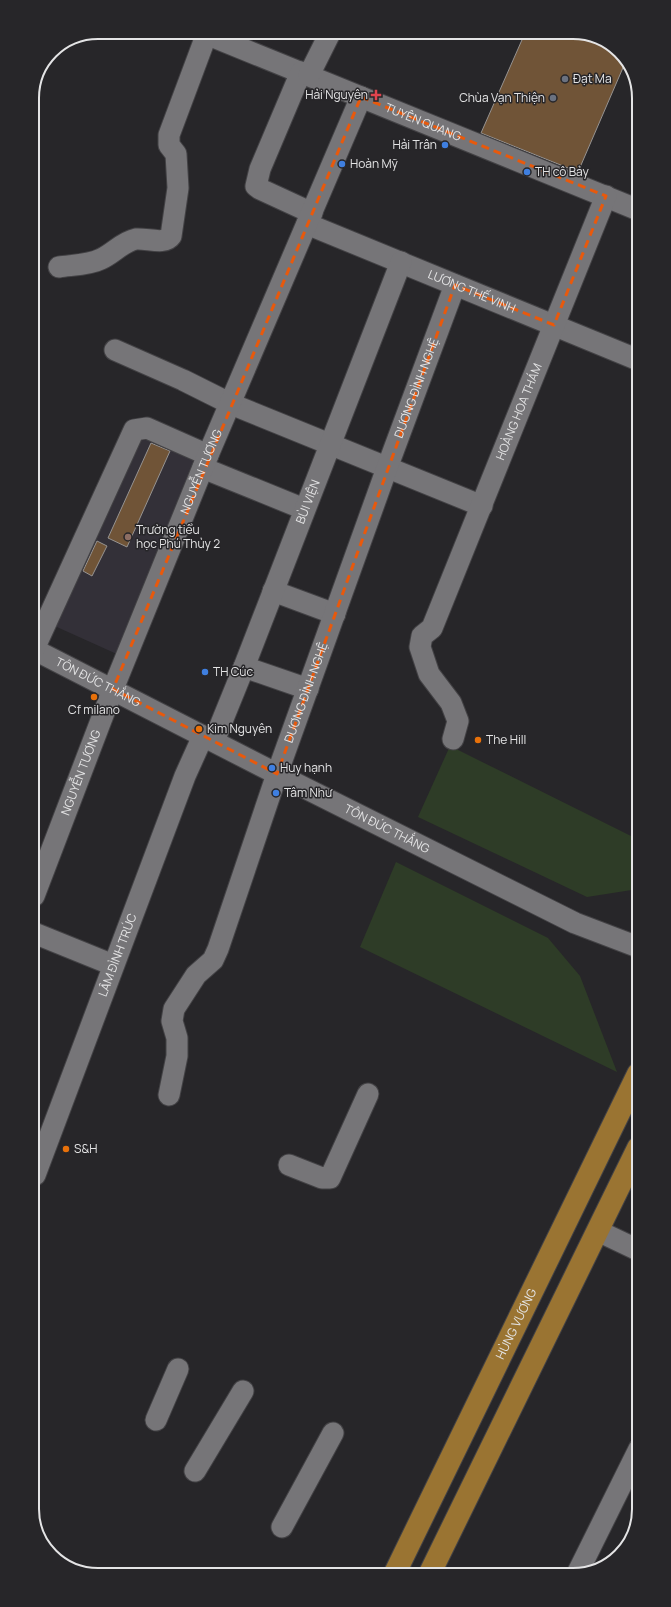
<svg xmlns="http://www.w3.org/2000/svg" width="671" height="1607" viewBox="0 0 671 1607" font-family="Manrope,sans-serif">
<style>
.built{fill:#333038}
.green{fill:#2e3c27}
.building{fill:#705437;stroke:#969391}
.lines{fill:none;stroke-linecap:round;stroke-linejoin:round}
.minor-casing{stroke:#434245;stroke-width:23}
.major-casing{stroke:#434245;stroke-width:24}
.minor{stroke:#767578;stroke-width:21}
.major{stroke:#9a7432;stroke-width:22}
.marked{fill:none;stroke:#e8590c;stroke-width:3;stroke-dasharray:8 5;stroke-linejoin:round}
.worship-dot{fill:#6b7280;stroke:#272629;stroke-width:1.5}
.health-dot{fill:#e0444e;stroke:#272629;stroke-width:1.5}
.shop-dot{fill:#3f7fe0;stroke:#272629;stroke-width:1.5}
.education-dot{fill:#8d6e63;stroke:#272629;stroke-width:1.5}
.food-dot{fill:#e8710a;stroke:#272629;stroke-width:1.5}
.labels{text-anchor:middle;stroke-width:3;stroke-linejoin:round;paint-order:stroke}
.poi-label{font-size:12px;fill:#e4e4e5;stroke:#272629;text-anchor:start}
.street-label{font-size:12px;fill:#e4e4e5;stroke:#272629}
.rim{fill:none;stroke:#e4e4e5;stroke-width:2}
</style>
<rect width="100%" height="100%" fill="#272629"/>
<polygon class="built" points="141,425 204,452 119,655 48,623"/>
<g class="green">
<polygon points="450,746 637,839 638,889 587,897 418,817"/>
<polygon points="396,862 548,938 580,976 617,1072 360,947"/>
</g>
<g class="building">
<polygon points="577,32 613,46 625,63 578,172 481,133 525,33"/>
<polygon points="151,443 170,451 127,547 108,538"/>
<polygon points="97,541 107,546 92,576 83,571"/>
</g>
<g class="lines">
<g class="minor-casing">
<g id="minor">
<path id="s1" d="M 211,36 L 636,209"/>
<polyline points="301,72 260,169 256,186 260,189 312,213"/>
<polyline points="309,75 329,35"/>
<path id="s2" d="M 307,224 L 636,359"/>
<path d="M 59,267 C 72,265 89,265 101,259 C 114,253 122,242 136,239 C 147,238 165,245 171,236 L 178,188 L 176,154 L 169,145 L 169,135 L 206,36"/>
<polyline points="115,350 183,380 231,404 482,506"/>
<polyline points="203,468 304,509"/>
<polyline points="273,591 335,614"/>
<path id="s3" d="M 33,649 L 277,774 L 575,923 L 638,947"/>
<polyline points="34,649 134,430 147,428 208,455"/>
<polyline points="244,667 308,689"/>
<path id="s4" d="M 453,739 L 458,721 L 451,703 L 429,674 L 420,647 L 422,636 L 432,628 L 606,196"/>
<path id="s5" d="M 214,741 L 244,667 L 401,262"/>
<path id="s6" d="M 34,896 L 113,689 L 208,455 L 361,97"/>
<polyline points="34,933 113,965"/>
<path id="s7" d="M 169,1095 L 177,1056 L 177,1038 L 172,1021 L 174,1009 L 196,975 L 213,960 L 218,949 L 277,774 L 387,468 L 455,285"/>
<polyline points="289,1165 322,1178 330,1178 368,1094"/>
<path id="s8" d="M 35,1175 L 185,776 L 203,736"/>
<polyline points="598,1231 638,1250"/>
<polyline points="156,1420 178,1369"/>
<polyline points="195,1471 243,1391"/>
<polyline points="282,1527 333,1433"/>
<polyline points="578,1572 639,1449"/>
</g>
</g>
<g class="major-casing">
<g id="major">
<path id="s9" d="M 395,1573 L 638,1074"/>
<polyline points="430,1573 638,1148"/>
</g>
</g>
<use href="#minor" class="minor"/>
<use href="#major" class="major"/>
</g>
<path class="marked" d="M 361,97 L 606,196 L 554,325 L 455,285 L 277,774 L 113,689 Z"/>
<g class="worship-dot">
<circle cx="565" cy="79" r="4"/>
<circle cx="553" cy="98" r="4"/>
</g>
<path class="health-dot" d="M374 89h4v4h4v4h-4v4h-4v-4h-4v-4h4z"/>
<g class="shop-dot">
<circle cx="445" cy="145" r="4"/>
<circle cx="342" cy="164" r="4"/>
<circle cx="527" cy="172" r="4"/>
<circle cx="205" cy="672" r="4"/>
<circle cx="272" cy="768" r="4"/>
<circle cx="276" cy="793" r="4"/>
</g>
<circle class="education-dot" cx="128" cy="537" r="4"/>
<g class="food-dot">
<circle cx="94" cy="697" r="4"/>
<circle cx="199" cy="729" r="4"/>
<circle cx="478" cy="740" r="4"/>
<circle cx="66" cy="1149" r="4"/>
</g>
<g class="labels">
<g class="poi-label">
<text x="573" y="83">Đạt Ma</text>
<text x="368" y="99" text-anchor="end">Hải Nguyên</text>
<text x="545" y="102" text-anchor="end">Chùa Vạn Thiện</text>
<text x="437" y="149" text-anchor="end">Hải Trân</text>
<text x="350" y="168">Hoàn Mỹ</text>
<text x="535" y="176">TH cô Bảy</text>
<text x="136" y="534">Trường tiểu<tspan x="136" dy="14">học Phú Thủy 2</tspan></text>
<text x="213" y="676">TH Cúc</text>
<text x="94" y="714" text-anchor="middle">Cf milano</text>
<text x="207" y="733">Kim Nguyên</text>
<text x="486" y="744">The Hill</text>
<text x="280" y="772">Huy hạnh</text>
<text x="284" y="797">Tâm Như</text>
<text x="74" y="1153">S&amp;H</text>
</g>
<g class="street-label">
<text dy="4" stroke="none"><textPath href="#s1" startOffset="229">TUYÊN QUANG</textPath></text>
<text dy="4" stroke="none"><textPath href="#s2" startOffset="178">LƯƠNG THẾ VINH</textPath></text>
<text dy="4" stroke="none"><textPath href="#s7" startOffset="758">DƯƠNG ĐÌNH NGHỆ</textPath></text>
<text dy="4" stroke="none"><textPath href="#s4" startOffset="360">HOÀNG HOA THÁM</textPath></text>
<text dy="4" stroke="none"><textPath href="#s6" startOffset="456">NGUYỄN TƯƠNG</textPath></text>
<text dy="4" stroke="none"><textPath href="#s5" startOffset="257">BÙI VIỆN</textPath></text>
<text dy="4" stroke="none"><textPath href="#s3" startOffset="73">TÔN ĐỨC THẮNG</textPath></text>
<text dy="4" stroke="none"><textPath href="#s7" startOffset="434">DƯƠNG ĐÌNH NGHỆ</textPath></text>
<text dy="4" stroke="none"><textPath href="#s6" startOffset="132">NGUYỄN TƯƠNG</textPath></text>
<text dy="4" stroke="none"><textPath href="#s3" startOffset="397">TÔN ĐỨC THẮNG</textPath></text>
<text dy="4" stroke="none"><textPath href="#s8" startOffset="235">LÂM ĐÌNH TRÚC</textPath></text>
<text dy="4" stroke="none"><textPath href="#s9" startOffset="277">HÙNG VƯƠNG</textPath></text>
</g>
</g>
<path d="M0 0H671V1607H0ZM98 39H573A59 59 0 0 1 632 98V1509A59 59 0 0 1 573 1568H98A59 59 0 0 1 39 1509V98A59 59 0 0 1 98 39Z" fill="#272629" fill-rule="evenodd"/>
<path class="rim" d="M98 39H573A59 59 0 0 1 632 98V1509A59 59 0 0 1 573 1568H98A59 59 0 0 1 39 1509V98A59 59 0 0 1 98 39Z"/>
</svg>
